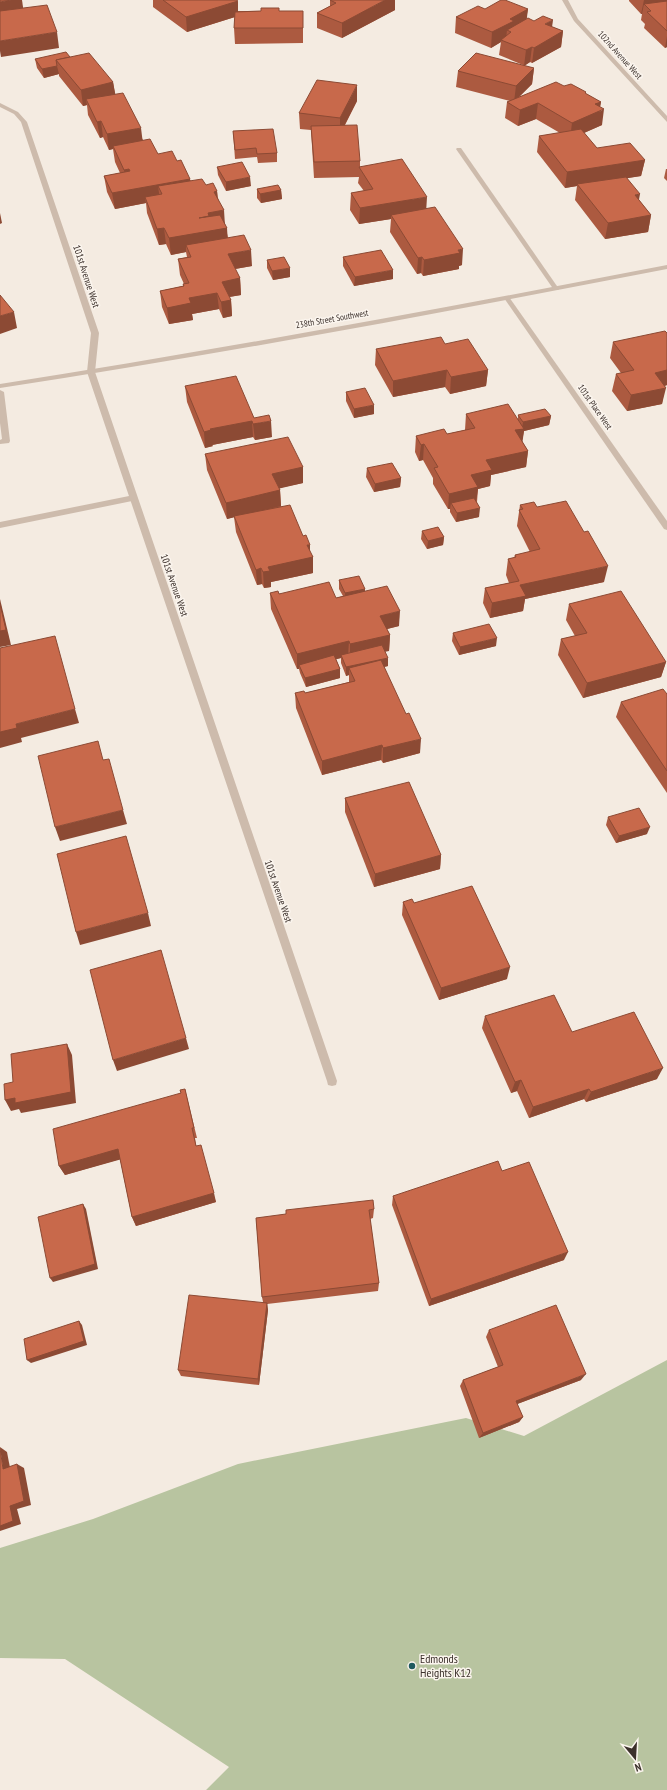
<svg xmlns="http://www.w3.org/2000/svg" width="667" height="1790" viewBox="0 0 667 1790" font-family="'PT Sans Narrow',sans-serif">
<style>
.green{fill:#b8c4a0}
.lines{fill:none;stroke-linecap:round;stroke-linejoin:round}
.service{fill:#cdbbac;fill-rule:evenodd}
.minor{fill:#cdbbac;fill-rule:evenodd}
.tertiary{fill:#cdbbac;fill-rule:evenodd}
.wall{fill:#ac5a40}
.shaded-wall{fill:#8c4a34}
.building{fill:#c8694b;stroke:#8c4a34}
.poi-dot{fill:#1f5a5e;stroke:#fbf5ee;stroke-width:1.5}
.labels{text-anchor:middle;stroke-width:3;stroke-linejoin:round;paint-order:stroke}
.far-street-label{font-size:9px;fill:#3b302b;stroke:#fbf5ee}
.street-label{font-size:10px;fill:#3b302b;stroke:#fbf5ee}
.near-poi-label{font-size:12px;fill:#3b302b;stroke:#fbf5ee;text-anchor:start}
</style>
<rect width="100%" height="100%" fill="#f4ebe1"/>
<polygon class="green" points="667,1360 667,1790 206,1790 229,1767 65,1659 0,1658 0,1548 93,1519 238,1464 466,1418 524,1436"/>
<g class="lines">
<g class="service">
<polygon points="0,390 4,392 10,441 9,443 0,444 0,440 2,439 0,423"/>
<polygon points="134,495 137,496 137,500 0,528 0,522"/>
</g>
<g class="minor">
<polygon points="562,0 568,0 578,19 667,116 667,122 574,21"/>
<polygon points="0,103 18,112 27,122 99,333 95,372 337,1081 336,1085 332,1086 328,1085 327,1081 87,372 91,333 21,122 14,114 0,107"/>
<polygon points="457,148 461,148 559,289 558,290 554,290 456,149"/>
<polygon points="505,297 509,297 667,521 667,530 664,529 504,298"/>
</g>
<path class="tertiary" d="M 667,265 L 667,269 C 445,312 223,354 0,388 L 0,384 C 223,349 445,308 667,265 Z"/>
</g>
<g class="wall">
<polygon points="153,0 236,0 238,11 261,11 279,8 279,11 303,27 303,43 235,44 234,28 235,17 187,32 153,7"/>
<polygon points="330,0 395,10 342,38 317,28 317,13 330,6"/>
<polygon points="629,0 667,0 667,47 665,48 644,28 645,24 641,20 642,14 641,14 629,1"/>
<polygon points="485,9 528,9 526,19 552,27 563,31 561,47 532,63 530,62 524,66 534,68 532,84 519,97 564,86 586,94 601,102 600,107 602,125 584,133 597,148 645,160 641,176 627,178 639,200 651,215 648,232 605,239 575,200 577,186 565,188 537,152 539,136 560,133 536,119 518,126 505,118 507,102 510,101 456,87 458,71 523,65 499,55 501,42 491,48 455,33 456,17"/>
<polygon points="70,57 113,82 115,94 143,140 158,154 177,161 191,181 206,185 217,191 218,198 225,224 228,238 252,266 235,269 240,278 241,295 229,297 231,300 232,316 223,318 219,309 192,314 193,320 169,324 162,307 160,291 183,286 183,284 184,284 180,275 178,259 187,257 186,252 171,255 166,244 159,245 147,213 146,203 115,209 107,192 104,176 120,173 115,162 113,149 109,150 103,137 100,138 88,115 87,105 83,106 59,76 59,74 44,78 37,68 35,59"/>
<polygon points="357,101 345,125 360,161 360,167 427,209 462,265 459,266 459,269 423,276 421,273 417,274 390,232 391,219 359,224 350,210 351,193 364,191 358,183 359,177 314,178 311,130 300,129 299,113"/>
<polygon points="233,131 277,153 277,162 258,163 257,157 235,159"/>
<polygon points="217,167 251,186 226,191 218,175"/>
<polygon points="666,169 667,169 667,181 664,178"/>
<polygon points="257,189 281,190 282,199 261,203 257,198"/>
<polygon points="343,257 393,279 354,286 343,266"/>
<polygon points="267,260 290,277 273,280 267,268"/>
<polygon points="667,333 667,385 665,386 662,404 627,411 612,391 616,374 621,373 610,358 613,342"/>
<polygon points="445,344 488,370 486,386 450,394 445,387 393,397 375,365 376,349"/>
<polygon points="185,386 254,418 272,437 255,440 253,437 212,445 213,446 205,448 187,402"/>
<polygon points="346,392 374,414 354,418 346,401"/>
<polygon points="466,414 518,419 518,415 551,416 549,425 524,431 522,441 528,451 526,467 491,475 490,486 478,489 477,502 479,517 456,522 450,512 450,509 448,509 433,484 433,478 423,460 419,461 415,452 416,436 447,434 465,430"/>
<polygon points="205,454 303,467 303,483 279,488 280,490 281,506 310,552 313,557 313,573 271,582 271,587 264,588 262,584 257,585 236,532 234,517 227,519 207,470"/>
<polygon points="367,468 401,478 400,487 374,492 366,477"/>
<polygon points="520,505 537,507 604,582 525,599 523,611 490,618 483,603 485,588 509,583 506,575 508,559 514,558 515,555 530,552 517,526"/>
<polygon points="422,531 444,537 443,545 427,549 421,539"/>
<polygon points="339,580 365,589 365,591 399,626 387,629 390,635 389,651 385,651 388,666 384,667 420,753 383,763 381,760 322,775 296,708 295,693 305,693 349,682 349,675 346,676 341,663 341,658 336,659 340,669 340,678 306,687 300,673 299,669 297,669 271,609 270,593 336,598 343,596 339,589"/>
<polygon points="569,604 666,662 661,677 583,698 558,655 561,639 575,636 566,620"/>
<polygon points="453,633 496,646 459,655 452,641"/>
<polygon points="667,694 667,793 616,717 621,702"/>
<polygon points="345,798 441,855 440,869 374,887 345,812"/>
<polygon points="608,817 647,834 616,843 606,825"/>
<polygon points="403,902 414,903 507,979 439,1000 402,915"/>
<polygon points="485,1016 572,1032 657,1079 586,1102 584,1099 529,1118 517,1091 511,1093 482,1028"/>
<polygon points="185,1089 197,1138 195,1138 196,1146 216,1202 136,1226 132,1217 120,1159 65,1175 59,1166 181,1093"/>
<polygon points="502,1171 564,1260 429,1306 392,1205 393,1196"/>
<polygon points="374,1209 373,1218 370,1219 379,1283 378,1291 267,1304 268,1310 259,1385 181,1376 178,1370 263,1302 262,1297 256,1218"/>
<polygon points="489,1330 581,1380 517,1404 523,1417 519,1422 479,1438 460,1386 463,1380 498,1367 486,1337"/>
</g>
<g class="shaded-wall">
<polygon points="11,0 22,0 24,14 0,17 0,2"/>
<polygon points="385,0 395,0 395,10 342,38 342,23"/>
<polygon points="644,0 667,0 667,10 651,11 644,4 642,14 641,14"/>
<polygon points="238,1 238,16 187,32 186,17"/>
<polygon points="528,9 526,25 511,32 507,30 506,40 501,40 501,42 491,48 492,32 510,19"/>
<polygon points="553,20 551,35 545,24"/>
<polygon points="563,31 561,47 532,63 534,48"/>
<polygon points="57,32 59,48 1,57 0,51 0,41"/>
<polygon points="667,36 667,47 665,48"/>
<polygon points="532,47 530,62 524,66 526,50"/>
<polygon points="57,66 59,74 44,78 42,69"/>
<polygon points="534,68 532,84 514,102 516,86"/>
<polygon points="113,82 116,98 86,99 87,105 83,106 81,90"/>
<polygon points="357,85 357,101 340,134 340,118"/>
<polygon points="601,102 599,112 604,109 602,125 570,139 572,123 595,104"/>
<polygon points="538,103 536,119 518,126 520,110"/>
<polygon points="101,121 103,137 100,138 97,122"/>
<polygon points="141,128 143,144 113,146 113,149 109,150 107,134"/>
<polygon points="645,160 641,176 579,186 577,184 577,186 565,188 567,172"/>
<polygon points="129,169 131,185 127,186 124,170"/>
<polygon points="250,177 251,186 226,191 226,182"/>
<polygon points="190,179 192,195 162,194 158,186 160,200 145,197 146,203 115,209 112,193"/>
<polygon points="281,190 282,199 261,203 260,194"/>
<polygon points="217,191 218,207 214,192"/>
<polygon points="640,194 637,210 635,195"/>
<polygon points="427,197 426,213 391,215 391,219 359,224 360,208"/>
<polygon points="224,210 225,226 227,228 228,244 186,245 186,252 171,255 169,238 208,213"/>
<polygon points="0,213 2,223 0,224"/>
<polygon points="651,215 648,232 605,239 608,223"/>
<polygon points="164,228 166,244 159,245 157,229"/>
<polygon points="463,249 462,265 459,266 459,269 423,276 424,260"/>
<polygon points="251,250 252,266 229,270 228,254"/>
<polygon points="422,257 421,273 417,274 418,258"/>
<polygon points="290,268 290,277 273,280 272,271"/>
<polygon points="393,270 393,279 354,286 355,277"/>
<polygon points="240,278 241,295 223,298 222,282"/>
<polygon points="217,293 219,309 192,314 193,320 169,324 167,308 189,298"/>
<polygon points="231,300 232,316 223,318 221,302"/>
<polygon points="14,312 17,328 0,334 0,316"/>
<polygon points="447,370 445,387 393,397 393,381"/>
<polygon points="488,370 486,386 450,394 451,377"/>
<polygon points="667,370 667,385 651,389 655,373"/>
<polygon points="666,388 662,404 627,411 631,395"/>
<polygon points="374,405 374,414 354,418 354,409"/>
<polygon points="551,416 549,425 524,431 522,445 515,430 522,429 523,422"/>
<polygon points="252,421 253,437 212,445 213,446 205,448 204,432 210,429"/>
<polygon points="271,421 272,437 255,440 253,424"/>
<polygon points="424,444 423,460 419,461 421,445"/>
<polygon points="528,451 526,467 491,475 490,486 478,489 476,502 451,503 450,509 448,509 449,494 471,475 486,460"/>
<polygon points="303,467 303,483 273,490 272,474"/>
<polygon points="401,478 400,487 374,492 375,484"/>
<polygon points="280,490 281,506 227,519 226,503"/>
<polygon points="480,508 479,517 456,522 457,513"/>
<polygon points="444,537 443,545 427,549 428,541"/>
<polygon points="307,545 310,545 310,558 313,557 313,573 271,582 271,587 264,588 263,572 268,567"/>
<polygon points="608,566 604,582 525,599 523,611 490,618 492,603 520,585"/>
<polygon points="261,568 262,584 257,585 256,570"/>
<polygon points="365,589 365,598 345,602 345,593"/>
<polygon points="0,599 11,645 0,647"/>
<polygon points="400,611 399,626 379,631 380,616"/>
<polygon points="390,635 389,651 350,659 350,644"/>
<polygon points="497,638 496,646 459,655 460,647"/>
<polygon points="349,641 348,656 341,655 341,658 301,668 299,665 299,669 297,669 297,654"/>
<polygon points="388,658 388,666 352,674 349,668 349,675 346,676 346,667"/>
<polygon points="666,662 661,677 583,698 587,683"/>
<polygon points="340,669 340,678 306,687 305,678"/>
<polygon points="75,709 79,723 21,738 22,742 0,748 0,732 16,724"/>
<polygon points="421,739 420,753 383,763 383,748"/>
<polygon points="382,745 381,760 322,775 322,761"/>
<polygon points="123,810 127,824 60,841 55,827"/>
<polygon points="650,827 647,834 616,843 619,836"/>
<polygon points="441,855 440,869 374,887 375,874"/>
<polygon points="148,913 151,926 80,945 76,932"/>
<polygon points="510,967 507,979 439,1000 441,988"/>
<polygon points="186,1038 189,1049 117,1071 113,1060"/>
<polygon points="67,1044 72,1055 76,1103 21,1113 19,1109 11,1111 5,1100"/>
<polygon points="663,1068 657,1079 586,1102 591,1092"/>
<polygon points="521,1080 517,1091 511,1093 515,1082"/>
<polygon points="589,1089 584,1099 529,1118 533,1107"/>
<polygon points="118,1149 122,1159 65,1175 59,1166"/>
<polygon points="214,1193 216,1202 136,1226 132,1217"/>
<polygon points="83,1204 86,1209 98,1269 53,1282 50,1278"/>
<polygon points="568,1252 564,1260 429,1306 431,1299"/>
<polygon points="267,1303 268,1310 259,1385 258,1379"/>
<polygon points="79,1321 82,1325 87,1345 31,1363 27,1360"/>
<polygon points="586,1374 581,1380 512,1406 516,1401"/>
<polygon points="523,1417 519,1422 479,1438 483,1433"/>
<polygon points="0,1447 7,1452 11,1473 3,1469"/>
<polygon points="17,1464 24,1468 31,1505 17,1509 21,1524 0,1531 0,1526 10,1506"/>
</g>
<g class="building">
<polygon points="0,0 11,0 0,2"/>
<polygon points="163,0 236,0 238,1 186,17"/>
<polygon points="330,0 385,0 342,23 317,13 336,3"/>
<polygon points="501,0 505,0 528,9 510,19 514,21 492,32 456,17 478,6 485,9"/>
<polygon points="667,1 667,31 647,12 651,11 644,4"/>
<polygon points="47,5 57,32 0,41 0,11"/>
<polygon points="261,8 279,8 279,11 303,11 303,28 234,28 235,12 261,11"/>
<polygon points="543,16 553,20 545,24 563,31 534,48 532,47 526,50 501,40 511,32 507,30 528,18 534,21"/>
<polygon points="66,52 70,57 56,60 57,66 42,69 35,59"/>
<polygon points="89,53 113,82 81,90 56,60"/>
<polygon points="476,53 534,68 516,86 458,71"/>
<polygon points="317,80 357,85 340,118 299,113"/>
<polygon points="556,82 564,86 571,84 586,92 585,93 601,102 595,104 604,109 572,123 538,103 520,110 507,102"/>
<polygon points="123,93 141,128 107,134 101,121 97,122 86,99"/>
<polygon points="357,125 360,161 314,162 311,126"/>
<polygon points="273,129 277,153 257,154 256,148 235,150 233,131"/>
<polygon points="581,129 597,148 630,143 645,160 567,172 539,136"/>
<polygon points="150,139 158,154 172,151 177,161 181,160 190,179 112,193 104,176 130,171 129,169 124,170 113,146"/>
<polygon points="402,159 427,197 360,208 351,193 373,189 359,167"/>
<polygon points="242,162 250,177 226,182 217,167"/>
<polygon points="626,177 640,194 635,195 651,215 608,223 577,184"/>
<polygon points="202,179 206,185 213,183 217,191 214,192 224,210 208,213 209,216 199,218 220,215 227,228 169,238 164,228 157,229 145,197 162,194 158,186"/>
<polygon points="278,185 281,190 260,194 257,189"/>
<polygon points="435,207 463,249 458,250 460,253 424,260 422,257 418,258 391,215"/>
<polygon points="244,235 251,250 228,254 240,278 222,282 231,300 221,302 217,293 189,298 191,303 167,308 160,291 184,286 183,284 189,283 178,259 191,257 186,245"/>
<polygon points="381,250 393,270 355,277 343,257"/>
<polygon points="284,257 290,268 272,271 267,260"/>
<polygon points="0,295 14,312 0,316"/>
<polygon points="665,331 667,333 667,370 655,373 666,388 631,395 616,374 634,370 613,342"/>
<polygon points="441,337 445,344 468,339 488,370 451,377 447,370 393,381 376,349"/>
<polygon points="236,376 254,418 269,415 271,421 253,424 252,421 210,429 211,430 204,432 185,386"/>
<polygon points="365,388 374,405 354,409 346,392"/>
<polygon points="508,404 524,429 515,430 528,451 486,460 492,470 471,475 478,487 449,494 434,468 438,467 424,444 421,445 416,436 444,429 447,434 475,428 466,414"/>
<polygon points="545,409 551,416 523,422 518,415"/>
<polygon points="288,437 303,467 272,474 280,490 226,503 205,454"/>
<polygon points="392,463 401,478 375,484 367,468"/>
<polygon points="474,498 480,508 457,513 451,503"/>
<polygon points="566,501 584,532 588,531 608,566 520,585 526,596 492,603 485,588 519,581 508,559 516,557 515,555 540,549 519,510 523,509 520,505 534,502 537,507"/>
<polygon points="290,505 303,536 306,535 310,545 307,545 313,557 268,567 270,571 263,572 261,568 256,570 234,516"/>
<polygon points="438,527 444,537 428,541 422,531"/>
<polygon points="359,576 365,589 345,593 339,580"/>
<polygon points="329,582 336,598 387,586 400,611 380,616 390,635 350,644 349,641 297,654 270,593 278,591 279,594"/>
<polygon points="621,591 666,662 587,683 561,639 587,633 569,604"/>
<polygon points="0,604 6,630 0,631"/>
<polygon points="489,624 497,638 460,647 453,633"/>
<polygon points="55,636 75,709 16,724 17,728 0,732 0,648"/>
<polygon points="382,645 388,658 346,667 341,655"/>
<polygon points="334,655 340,669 305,678 299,665"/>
<polygon points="381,660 406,714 409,713 421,739 383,748 382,745 322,761 295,693 304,691 305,693 355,681 349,668"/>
<polygon points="663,689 667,694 667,771 621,702"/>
<polygon points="98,741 103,760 109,759 123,810 55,827 38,756"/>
<polygon points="409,782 441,855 375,874 345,798"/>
<polygon points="639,808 650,827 619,836 608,817"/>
<polygon points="126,836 148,913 76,932 57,854"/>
<polygon points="472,886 510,967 441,988 403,902 412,899 414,903"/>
<polygon points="161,950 186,1038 113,1060 90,970"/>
<polygon points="554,995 572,1032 634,1012 663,1068 591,1092 589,1089 533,1107 521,1080 515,1082 485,1016"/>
<polygon points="67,1044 71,1092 15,1103 15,1098 5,1100 4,1084 13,1082 11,1054"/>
<polygon points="185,1089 194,1128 192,1128 196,1146 201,1145 214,1193 132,1217 118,1149 59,1166 53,1129 181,1093 180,1090"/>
<polygon points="498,1161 502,1171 529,1162 568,1252 431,1299 393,1196"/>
<polygon points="373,1200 374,1209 369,1210 379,1283 262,1297 256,1218 286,1214 286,1210"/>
<polygon points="83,1204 95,1264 50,1278 38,1217"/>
<polygon points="189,1295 267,1303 258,1379 178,1370"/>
<polygon points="556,1305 586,1374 516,1401 523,1417 483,1433 463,1380 503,1365 489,1330"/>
<polygon points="79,1321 84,1341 27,1360 24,1339"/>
<polygon points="0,1448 3,1469 17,1464 24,1501 10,1506 13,1521 0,1526"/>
</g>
<circle class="poi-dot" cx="412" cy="1666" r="4"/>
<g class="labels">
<g class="far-street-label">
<text transform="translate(620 55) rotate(48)" y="3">102nd Avenue West</text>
<text transform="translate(332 319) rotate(-10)" y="3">238th Street Southwest</text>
<text transform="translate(595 407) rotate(55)" y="3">101st Place West</text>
</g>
<g class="street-label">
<text transform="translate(87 276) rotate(72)" y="4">101st Avenue West</text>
<text transform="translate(175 585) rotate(71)" y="4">101st Avenue West</text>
<text transform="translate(279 891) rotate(71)" y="4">101st Avenue West</text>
</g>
<g class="near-poi-label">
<text x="420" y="1663">Edmonds<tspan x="420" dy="14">Heights K12</tspan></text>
</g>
</g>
<g transform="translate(635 1758) rotate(162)" stroke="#fbf5ee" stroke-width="3" paint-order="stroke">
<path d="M0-3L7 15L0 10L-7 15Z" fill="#3b302b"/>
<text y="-6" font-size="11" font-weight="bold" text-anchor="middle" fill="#3b302b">N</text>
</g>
</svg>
